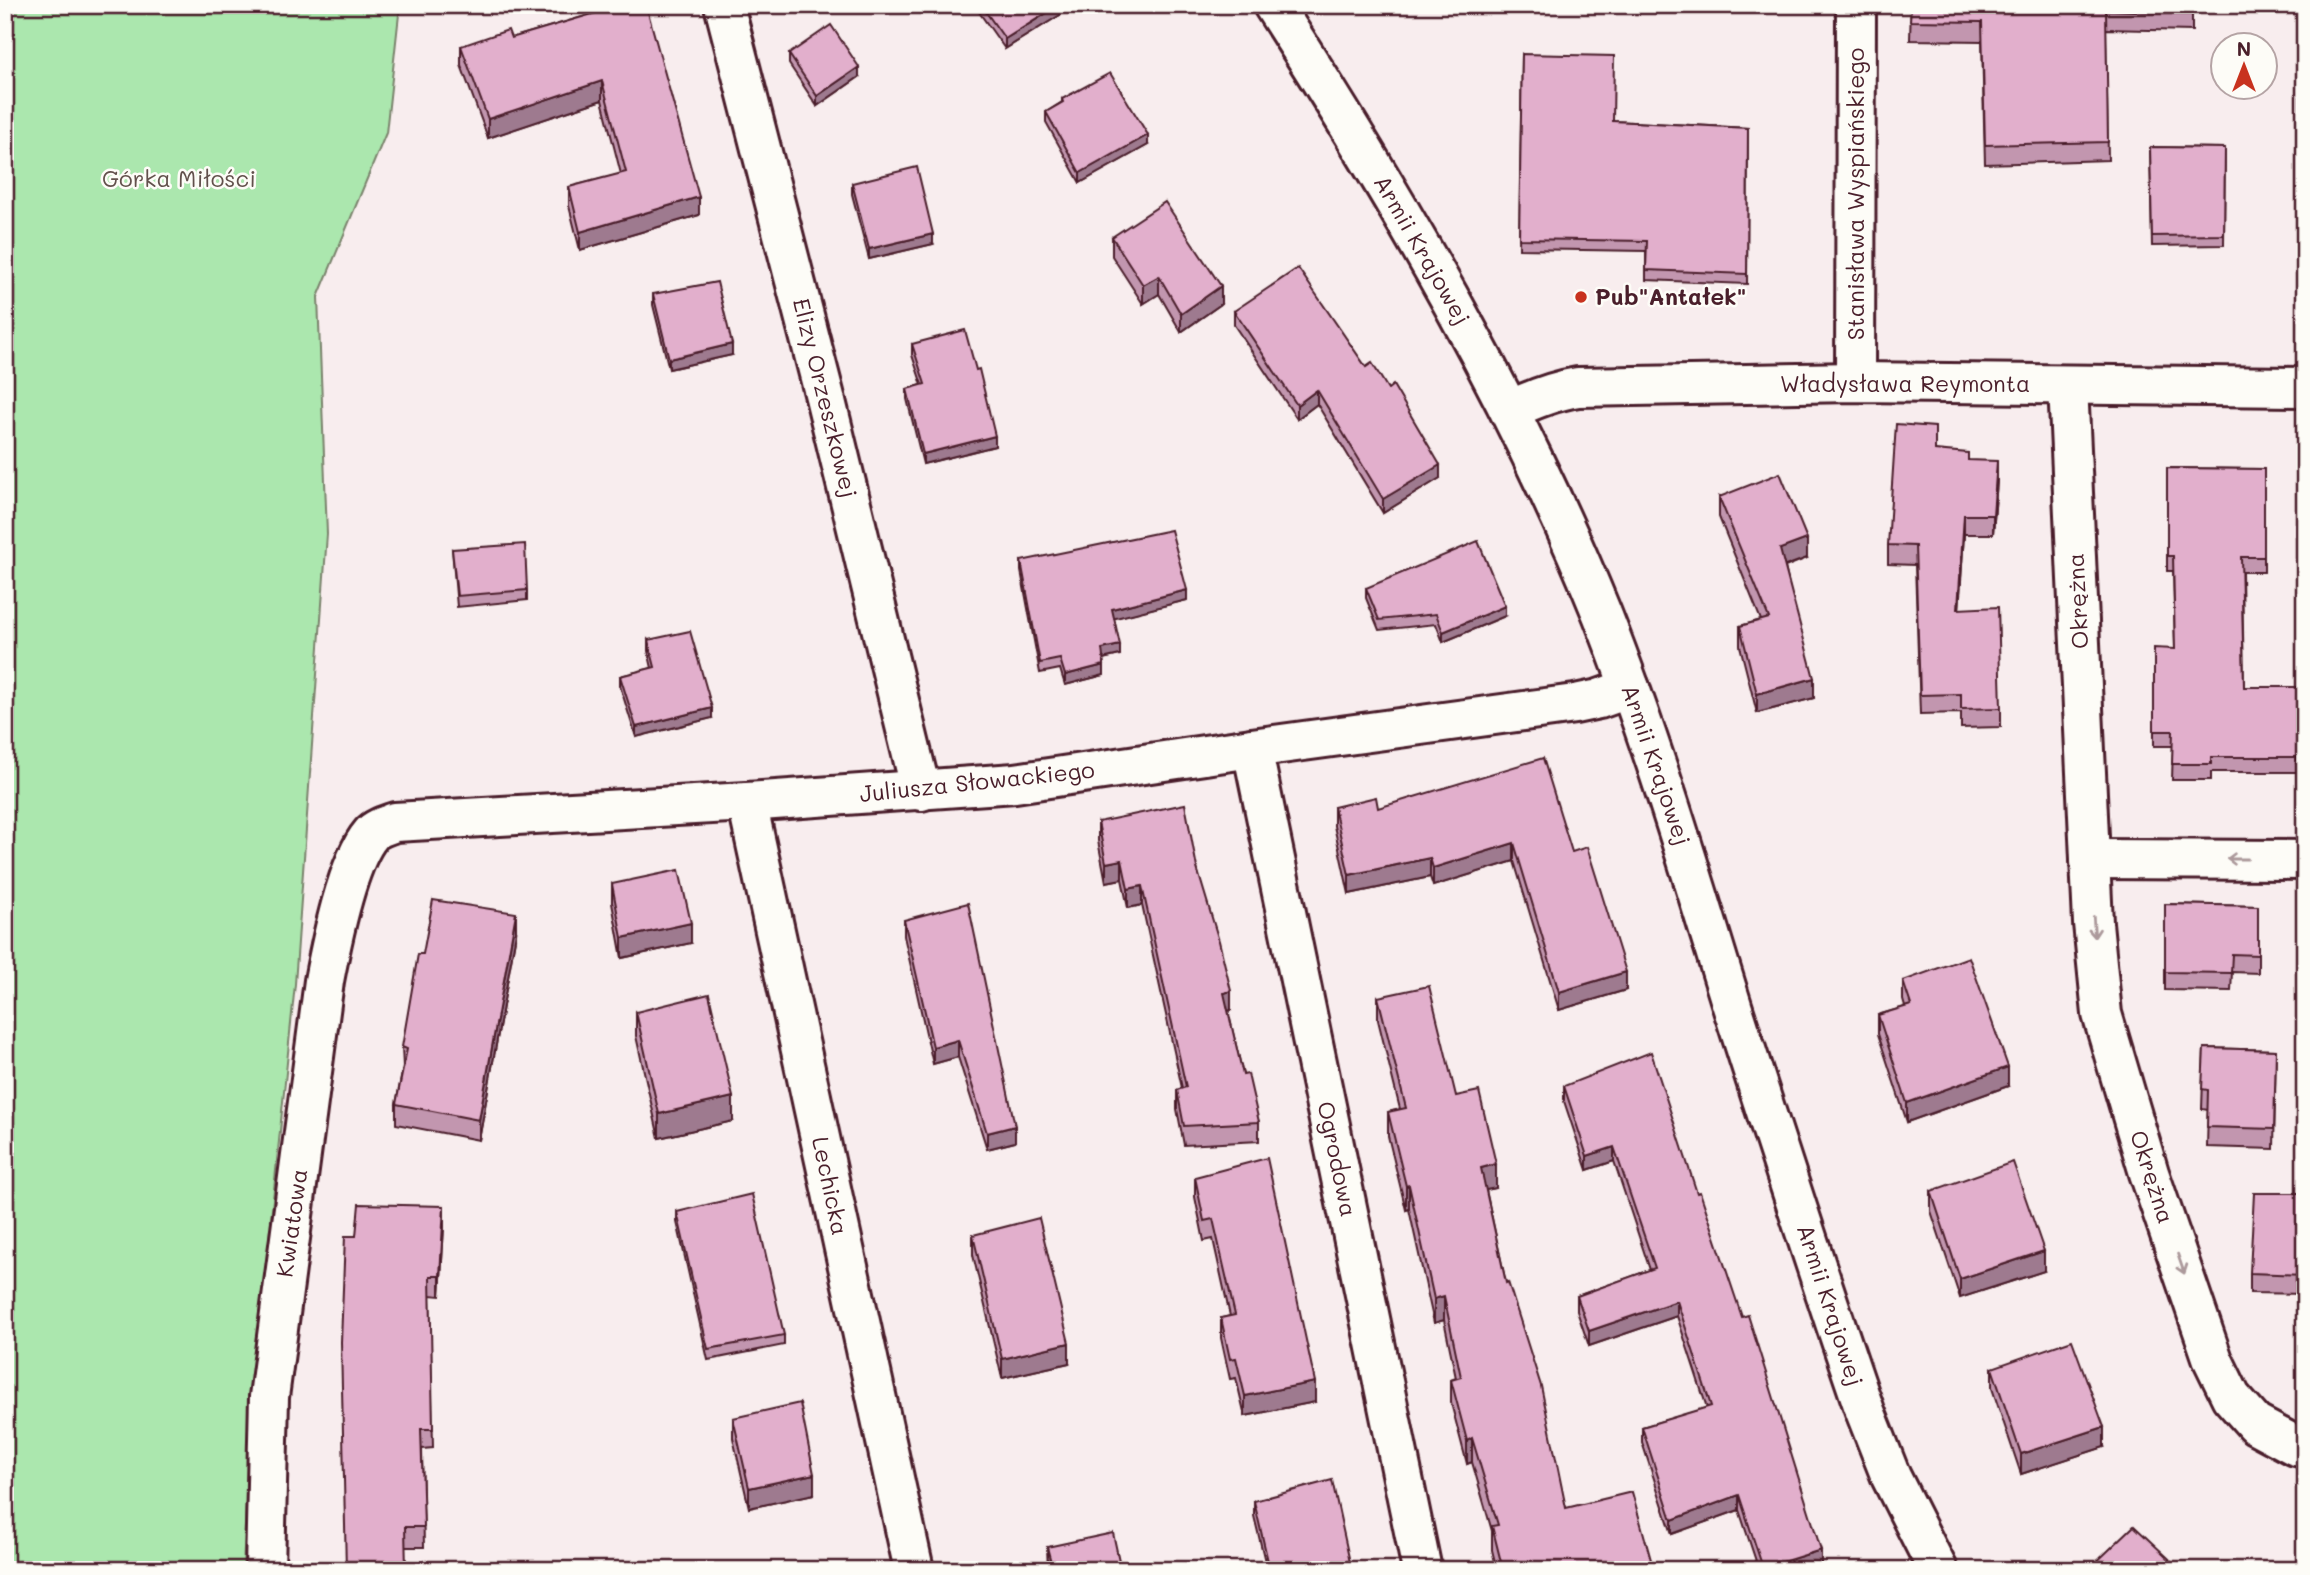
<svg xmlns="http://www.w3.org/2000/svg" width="2310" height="1575" viewBox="0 0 2310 1575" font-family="Mali,sans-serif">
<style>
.green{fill:#abe7ae;stroke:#7a836c;stroke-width:2}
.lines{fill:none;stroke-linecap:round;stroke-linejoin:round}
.minor-casing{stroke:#4a1f2b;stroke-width:44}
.minor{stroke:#fdfcf7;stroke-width:38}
.wall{fill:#c296af;stroke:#4a1f2b;stroke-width:2}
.shaded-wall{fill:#9e7a8f;stroke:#4a1f2b;stroke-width:2}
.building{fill:#e2afcc;stroke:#4a1f2b;stroke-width:2}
.oneway{stroke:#ac999b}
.poi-dot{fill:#c8321e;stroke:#fdfcf7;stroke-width:2.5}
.labels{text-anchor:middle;stroke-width:5;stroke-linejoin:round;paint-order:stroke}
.park-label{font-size:23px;fill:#62514c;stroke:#fdfcf7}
.street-label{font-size:23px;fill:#4a1f2b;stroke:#fdfcf7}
.poi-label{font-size:23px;font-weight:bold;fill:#4a1f2b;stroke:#fdfcf7;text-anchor:start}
</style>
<rect width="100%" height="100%" fill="#f8edee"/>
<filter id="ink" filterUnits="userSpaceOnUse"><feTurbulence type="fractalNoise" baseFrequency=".0143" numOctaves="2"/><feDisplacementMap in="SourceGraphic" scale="14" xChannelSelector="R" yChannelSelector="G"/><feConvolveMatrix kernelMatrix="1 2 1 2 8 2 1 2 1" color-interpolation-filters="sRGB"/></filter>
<g filter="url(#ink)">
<polygon class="green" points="5,5 400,5 386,133 318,297 327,534 295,984 249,1435 243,1570 5,1570"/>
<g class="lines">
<g class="minor-casing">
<g id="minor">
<polyline points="724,5 825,397 921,791"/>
<path d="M 1273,5 C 1398,200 1515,399 1602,614 C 1653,743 1692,876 1733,1009 C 1776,1143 1819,1278 1865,1411 L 1891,1477 L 1938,1570"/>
<polyline points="1855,382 1856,5"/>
<polyline points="2068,385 2093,923 2102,1014 2149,1173 2213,1360 2231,1397 2255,1424 2296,1446 2305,1448"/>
<path d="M 1510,410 C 1533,399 1553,391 1578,387 L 1855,382 L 2305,387"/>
<polyline points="1252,748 1422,1570"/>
<polyline points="747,802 914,1570"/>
<polyline points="2090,859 2305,860"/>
<path d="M 265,1570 L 269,1397 L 324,981 C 331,944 347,862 371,834 C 376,828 387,825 395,822 L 747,802 L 1015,783 L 1252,748 L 1575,704 L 1599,699 L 1630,688"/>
</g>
</g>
<use href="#minor" class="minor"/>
</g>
<g class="wall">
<polygon points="623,5 699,215 580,250 569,206 569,187 621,174 602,100 488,138 461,65 461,46 511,38"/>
<polygon points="974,5 1060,5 1060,15 1005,49"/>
<polygon points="1911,5 2192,5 2192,31 2106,29 2108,160 1985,164 1982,41 1910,40"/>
<polygon points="2300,49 2305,49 2305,247 2302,247"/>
<polygon points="789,54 859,77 817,106 789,64"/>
<polygon points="1522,54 1613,121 1748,128 1747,284 1646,280 1646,251 1519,249"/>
<polygon points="1062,99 1148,145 1080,183 1046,122 1046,112 1062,102"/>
<polygon points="2150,147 2225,148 2224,245 2152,246"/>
<polygon points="852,183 933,244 869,259 852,194"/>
<polygon points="1112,237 1221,304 1181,332 1159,294 1143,304 1112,256"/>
<polygon points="653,294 732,355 669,369 653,305"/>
<polygon points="1234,311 1366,367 1388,389 1440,478 1383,513 1317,404 1297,419 1234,325"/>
<polygon points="912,344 976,370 995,446 923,464 907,399 907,389 922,385 912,355"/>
<polygon points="1935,450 1968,460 1997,480 1993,534 1964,534 1959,609 2001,708 2001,727 1961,728 1961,713 1920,714 1915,565 1888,564 1888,545"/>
<polygon points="2167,468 2264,469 2264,572 2242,572 2244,687 2305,687 2305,785 2297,785 2297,772 2211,772 2211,780 2172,780 2173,746 2154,746 2154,731 2175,649 2173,571 2167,571"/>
<polygon points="1719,497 1807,558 1785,567 1814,698 1757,713 1740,646 1740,626 1761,620 1719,517"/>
<polygon points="452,549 527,590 527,600 457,607"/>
<polygon points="1021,561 1187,600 1114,618 1120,655 1103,659 1104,675 1065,685 1060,669 1040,673 1021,571"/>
<polygon points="1366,588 1505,616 1443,642 1436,624 1379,630 1366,598"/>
<polygon points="648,640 712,718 636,737 620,686 620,676 652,668 648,651"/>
<polygon points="1334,807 1378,808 1572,852 1626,990 1559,1010 1514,861 1433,886 1430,877 1349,894 1334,826"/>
<polygon points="1098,822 1197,868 1231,1010 1228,1011 1243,1075 1259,1122 1259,1141 1184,1145 1177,1109 1177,1090 1182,1088 1142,905 1128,908 1122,879 1106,882 1098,841"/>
<polygon points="612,884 691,943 622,958 612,903"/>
<polygon points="2165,904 2258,906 2258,973 2232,972 2231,991 2165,990"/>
<polygon points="904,920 1015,1142 987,1149 958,1057 933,1064 904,936"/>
<polygon points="516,933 479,1140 396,1124 396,1104 403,1067 402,1047"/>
<polygon points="1903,981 2008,1086 1907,1122 1878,1034 1878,1015 1905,1007 1903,1000"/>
<polygon points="1378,997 1456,1096 1496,1188 1486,1190 1506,1283 1566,1508 1653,1570 1497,1570 1492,1550 1492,1531 1472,1462 1467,1464 1451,1403 1451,1380 1456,1378 1444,1320 1434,1323 1409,1209 1406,1210 1388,1136 1388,1112 1400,1109 1378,1020"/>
<polygon points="636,1012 733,1121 659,1138 636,1036"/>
<polygon points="2204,1048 2276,1050 2274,1149 2207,1147 2208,1110 2202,1109"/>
<polygon points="1564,1086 1697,1193 1821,1564 1803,1570 1759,1570 1739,1510 1672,1534 1642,1442 1642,1427 1707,1408 1677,1316 1589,1346 1577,1311 1577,1296 1650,1270 1614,1161 1587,1170 1564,1101"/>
<polygon points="1195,1177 1315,1402 1245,1416 1236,1378 1230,1379 1221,1338 1221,1318 1230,1316 1213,1239 1204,1241 1195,1197"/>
<polygon points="1931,1191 2044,1271 1960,1298 1931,1211"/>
<polygon points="2305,1193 2305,1294 2250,1293 2250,1273"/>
<polygon points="677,1212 784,1335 784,1345 708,1360 677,1222"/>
<polygon points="444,1226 440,1296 430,1295 433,1448 422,1449 424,1547 405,1547 356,1236"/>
<polygon points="973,1235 1069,1363 1002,1378 973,1255"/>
<polygon points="1992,1368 2104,1447 2021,1474 1992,1388"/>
<polygon points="733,1418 814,1494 749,1508 733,1438"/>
<polygon points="1254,1501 1351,1570 1267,1570 1254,1516"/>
<polygon points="1047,1547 1121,1570 1048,1570"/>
</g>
<g class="shaded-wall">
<polygon points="1060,5 1060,15 1005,49 1005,39"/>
<polygon points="859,67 859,77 817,106 817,96"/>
<polygon points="602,81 602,100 488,138 488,119"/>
<polygon points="1148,135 1148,145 1080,183 1080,173"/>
<polygon points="699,197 699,215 580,250 580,232"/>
<polygon points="933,234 933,244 869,259 869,249"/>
<polygon points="1159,276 1159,294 1143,304 1143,285"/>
<polygon points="1221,286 1221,304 1181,332 1181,314"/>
<polygon points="732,344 732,355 669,369 669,359"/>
<polygon points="1317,390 1317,404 1297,419 1297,405"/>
<polygon points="995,436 995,446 923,464 923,454"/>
<polygon points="1997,461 1997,480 1993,534 1993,515"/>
<polygon points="1440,465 1440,478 1383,513 1383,499"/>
<polygon points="1964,515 1964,534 1958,628 1958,609"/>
<polygon points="1807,539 1807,558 1780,568 1780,549"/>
<polygon points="1187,590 1187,600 1112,619 1112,609"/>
<polygon points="1505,606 1505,616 1443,642 1443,632"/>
<polygon points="1120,645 1120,655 1102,659 1102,649"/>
<polygon points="1104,665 1104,675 1065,685 1065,675"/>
<polygon points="1814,678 1814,698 1757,713 1757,694"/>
<polygon points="712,708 712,718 636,737 636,727"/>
<polygon points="1514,843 1514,861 1433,886 1433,868"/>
<polygon points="1430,858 1430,877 1349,894 1349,875"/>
<polygon points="1122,860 1122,879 1106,882 1106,863"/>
<polygon points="1142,886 1142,905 1128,908 1128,889"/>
<polygon points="516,913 516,933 479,1140 479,1120"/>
<polygon points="691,923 691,943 622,958 622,938"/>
<polygon points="1626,972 1626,990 1559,1010 1559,992"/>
<polygon points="1231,991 1231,1010 1224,1012 1224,993"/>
<polygon points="958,1040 958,1057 933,1064 933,1047"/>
<polygon points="2008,1067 2008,1086 1907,1122 1907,1103"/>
<polygon points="733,1097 733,1121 659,1138 659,1114"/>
<polygon points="1015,1126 1015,1142 987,1149 987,1133"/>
<polygon points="1614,1147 1614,1161 1587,1170 1587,1156"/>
<polygon points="1496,1164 1496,1188 1481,1191 1481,1168"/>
<polygon points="1409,1185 1409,1209 1406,1210 1406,1186"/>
<polygon points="444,1206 444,1226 440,1296 440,1276"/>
<polygon points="2044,1251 2044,1271 1960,1298 1960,1279"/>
<polygon points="1444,1296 1444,1320 1434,1323 1434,1299"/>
<polygon points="1677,1301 1677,1316 1589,1346 1589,1331"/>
<polygon points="1069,1343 1069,1363 1002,1378 1002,1359"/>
<polygon points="1315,1382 1315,1402 1245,1416 1245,1396"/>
<polygon points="2104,1427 2104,1447 2021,1474 2021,1454"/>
<polygon points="1472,1438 1472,1462 1467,1464 1467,1441"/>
<polygon points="814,1474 814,1494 749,1508 749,1488"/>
<polygon points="1739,1495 1739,1510 1672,1534 1672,1520"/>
<polygon points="1821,1550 1821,1564 1803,1570 1763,1570 1763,1568"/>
</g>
<g class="building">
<polygon points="623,5 646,5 699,197 580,232 569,187 626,172 602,81 488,119 461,46 508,30 511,38"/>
<polygon points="981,5 1059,5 1005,39"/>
<polygon points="1911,5 2192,5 2192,13 2106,10 2108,142 1985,145 1982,22 1910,21"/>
<polygon points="831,25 859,67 817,96 789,54"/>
<polygon points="2300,49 2305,49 2305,230 2302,230"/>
<polygon points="1522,54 1614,56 1613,121 1748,128 1747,274 1646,270 1647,241 1519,239"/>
<polygon points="1110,73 1148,135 1080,173 1046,112 1063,102 1062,99"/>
<polygon points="2150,147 2225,148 2224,235 2152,236"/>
<polygon points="917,167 933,234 869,249 852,183"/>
<polygon points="1165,202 1221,286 1181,314 1159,276 1143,285 1112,237"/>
<polygon points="1298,268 1366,367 1372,363 1388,389 1393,385 1440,465 1383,499 1317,390 1297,405 1234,311"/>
<polygon points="717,282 732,344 669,359 653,294"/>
<polygon points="965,330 976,370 979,369 995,436 923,454 907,389 925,384 912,344"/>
<polygon points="1896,424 1935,427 1935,450 1968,453 1968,460 1997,461 1993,515 1964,515 1958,609 1998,607 2001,708 1961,709 1961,694 1920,695 1915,546 1888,545"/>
<polygon points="2167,468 2264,469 2264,557 2241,557 2244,687 2305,687 2305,770 2297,770 2297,757 2211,757 2211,764 2172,764 2173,731 2154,731 2154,648 2175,649 2173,556 2167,556"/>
<polygon points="1780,473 1807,539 1780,549 1814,678 1757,694 1740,626 1769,618 1719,497"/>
<polygon points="1171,530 1187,590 1112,609 1120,645 1102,649 1104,665 1065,675 1060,659 1040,663 1021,561"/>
<polygon points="1478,541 1505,606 1443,632 1436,614 1379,620 1366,588"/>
<polygon points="525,544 527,590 457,596 452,549"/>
<polygon points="690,631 712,708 636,727 620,676 655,667 648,640"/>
<polygon points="1543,758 1572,852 1587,847 1626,972 1559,992 1514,843 1433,868 1430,858 1349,875 1334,807 1376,797 1378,808"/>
<polygon points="1185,804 1197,868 1219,941 1231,991 1224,993 1243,1075 1248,1074 1259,1122 1184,1126 1177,1090 1186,1087 1142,886 1128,889 1122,860 1106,863 1098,822"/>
<polygon points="679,870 691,923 622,938 612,884"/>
<polygon points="433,900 516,913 479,1120 396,1104 407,1049 402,1047 418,954 423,954"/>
<polygon points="968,903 1015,1126 987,1133 958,1040 933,1047 904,920"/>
<polygon points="2165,904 2258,906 2258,955 2232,954 2231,973 2165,972"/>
<polygon points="1969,957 2008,1067 1907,1103 1878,1015 1911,1005 1903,981"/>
<polygon points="1429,986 1456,1096 1479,1091 1496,1164 1481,1168 1506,1283 1508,1282 1541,1386 1566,1508 1632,1492 1653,1567 1644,1570 1588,1570 1587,1567 1575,1570 1503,1570 1492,1526 1498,1525 1472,1438 1467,1441 1451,1380 1461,1377 1444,1296 1434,1299 1409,1185 1406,1186 1388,1112 1406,1108 1378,997"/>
<polygon points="709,994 733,1097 659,1114 636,1012"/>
<polygon points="2204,1048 2276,1050 2274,1129 2207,1127 2208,1090 2202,1089"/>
<polygon points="1651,1052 1697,1193 1700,1192 1742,1317 1748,1315 1821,1550 1763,1568 1739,1495 1672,1520 1642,1427 1711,1406 1677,1301 1589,1331 1577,1296 1655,1268 1614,1147 1587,1156 1564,1086"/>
<polygon points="1267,1158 1315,1382 1245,1396 1236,1358 1230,1359 1221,1318 1235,1315 1213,1219 1204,1221 1195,1177"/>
<polygon points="2013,1162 2044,1251 1960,1279 1931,1191"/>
<polygon points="2254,1193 2305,1193 2305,1275 2250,1273"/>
<polygon points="752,1194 784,1335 708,1349 677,1212"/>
<polygon points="359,1204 444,1206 440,1276 430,1276 433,1429 421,1429 424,1527 405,1527 406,1570 346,1570 341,1342 345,1236 356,1236"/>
<polygon points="1039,1218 1069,1343 1002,1359 973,1235"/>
<polygon points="2072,1340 2104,1427 2021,1454 1992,1368"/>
<polygon points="800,1403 814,1474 749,1488 733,1418"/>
<polygon points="1332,1480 1351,1567 1342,1570 1270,1570 1254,1501"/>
<polygon points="2134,1526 2181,1570 2090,1570 2089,1569"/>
<polygon points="1113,1533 1121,1570 1053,1570 1047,1547"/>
</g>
<defs><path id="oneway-shaft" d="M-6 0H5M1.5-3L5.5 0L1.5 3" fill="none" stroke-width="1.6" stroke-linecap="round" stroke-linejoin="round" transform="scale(1.75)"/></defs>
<g class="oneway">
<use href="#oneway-shaft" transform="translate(2237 859) rotate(-180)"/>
<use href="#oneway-shaft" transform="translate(2094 927) rotate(86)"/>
<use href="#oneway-shaft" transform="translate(2181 1264) rotate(71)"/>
</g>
</g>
<circle class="poi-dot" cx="1581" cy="297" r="7"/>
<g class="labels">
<g class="park-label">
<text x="179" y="187">Górka Miłości</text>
</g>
<g class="street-label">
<text transform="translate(1856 194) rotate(-90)" y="8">Stanisława Wyspiańskiego</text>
<text transform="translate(1422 250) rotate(60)" y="8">Armii Krajowej</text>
<text x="1905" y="392">Władysława Reymonta</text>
<text transform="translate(825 398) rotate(76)" y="8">Elizy Orzeszkowej</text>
<text transform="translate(2078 601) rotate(-93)" y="8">Okrężna</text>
<text transform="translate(1656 765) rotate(71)" y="8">Armii Krajowej</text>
<text transform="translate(977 782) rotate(-6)" y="8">Juliusza Słowackiego</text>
<text transform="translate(1337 1159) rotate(78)" y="8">Ogrodowa</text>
<text transform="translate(2152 1177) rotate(72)" y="8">Okrężna</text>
<text transform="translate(830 1186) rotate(78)" y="8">Lechicka</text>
<text transform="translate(292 1223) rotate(-82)" y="8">Kwiatowa</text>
<text transform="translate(1830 1305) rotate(72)" y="8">Armii Krajowej</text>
</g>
<g class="poi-label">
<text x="1595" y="305">Pub"Antałek"</text>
</g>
</g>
<rect width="2310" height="1575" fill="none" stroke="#fdfcf7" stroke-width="28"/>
<rect x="14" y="14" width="2282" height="1547" fill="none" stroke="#4a1f2b" stroke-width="2.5" filter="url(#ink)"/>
<g transform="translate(2244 66)"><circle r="33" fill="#fdfcf7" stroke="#b5a4a5" stroke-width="2"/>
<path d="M0-5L12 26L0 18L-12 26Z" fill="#c8321e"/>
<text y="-10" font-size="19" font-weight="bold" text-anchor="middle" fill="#4a1f2b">N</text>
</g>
</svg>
